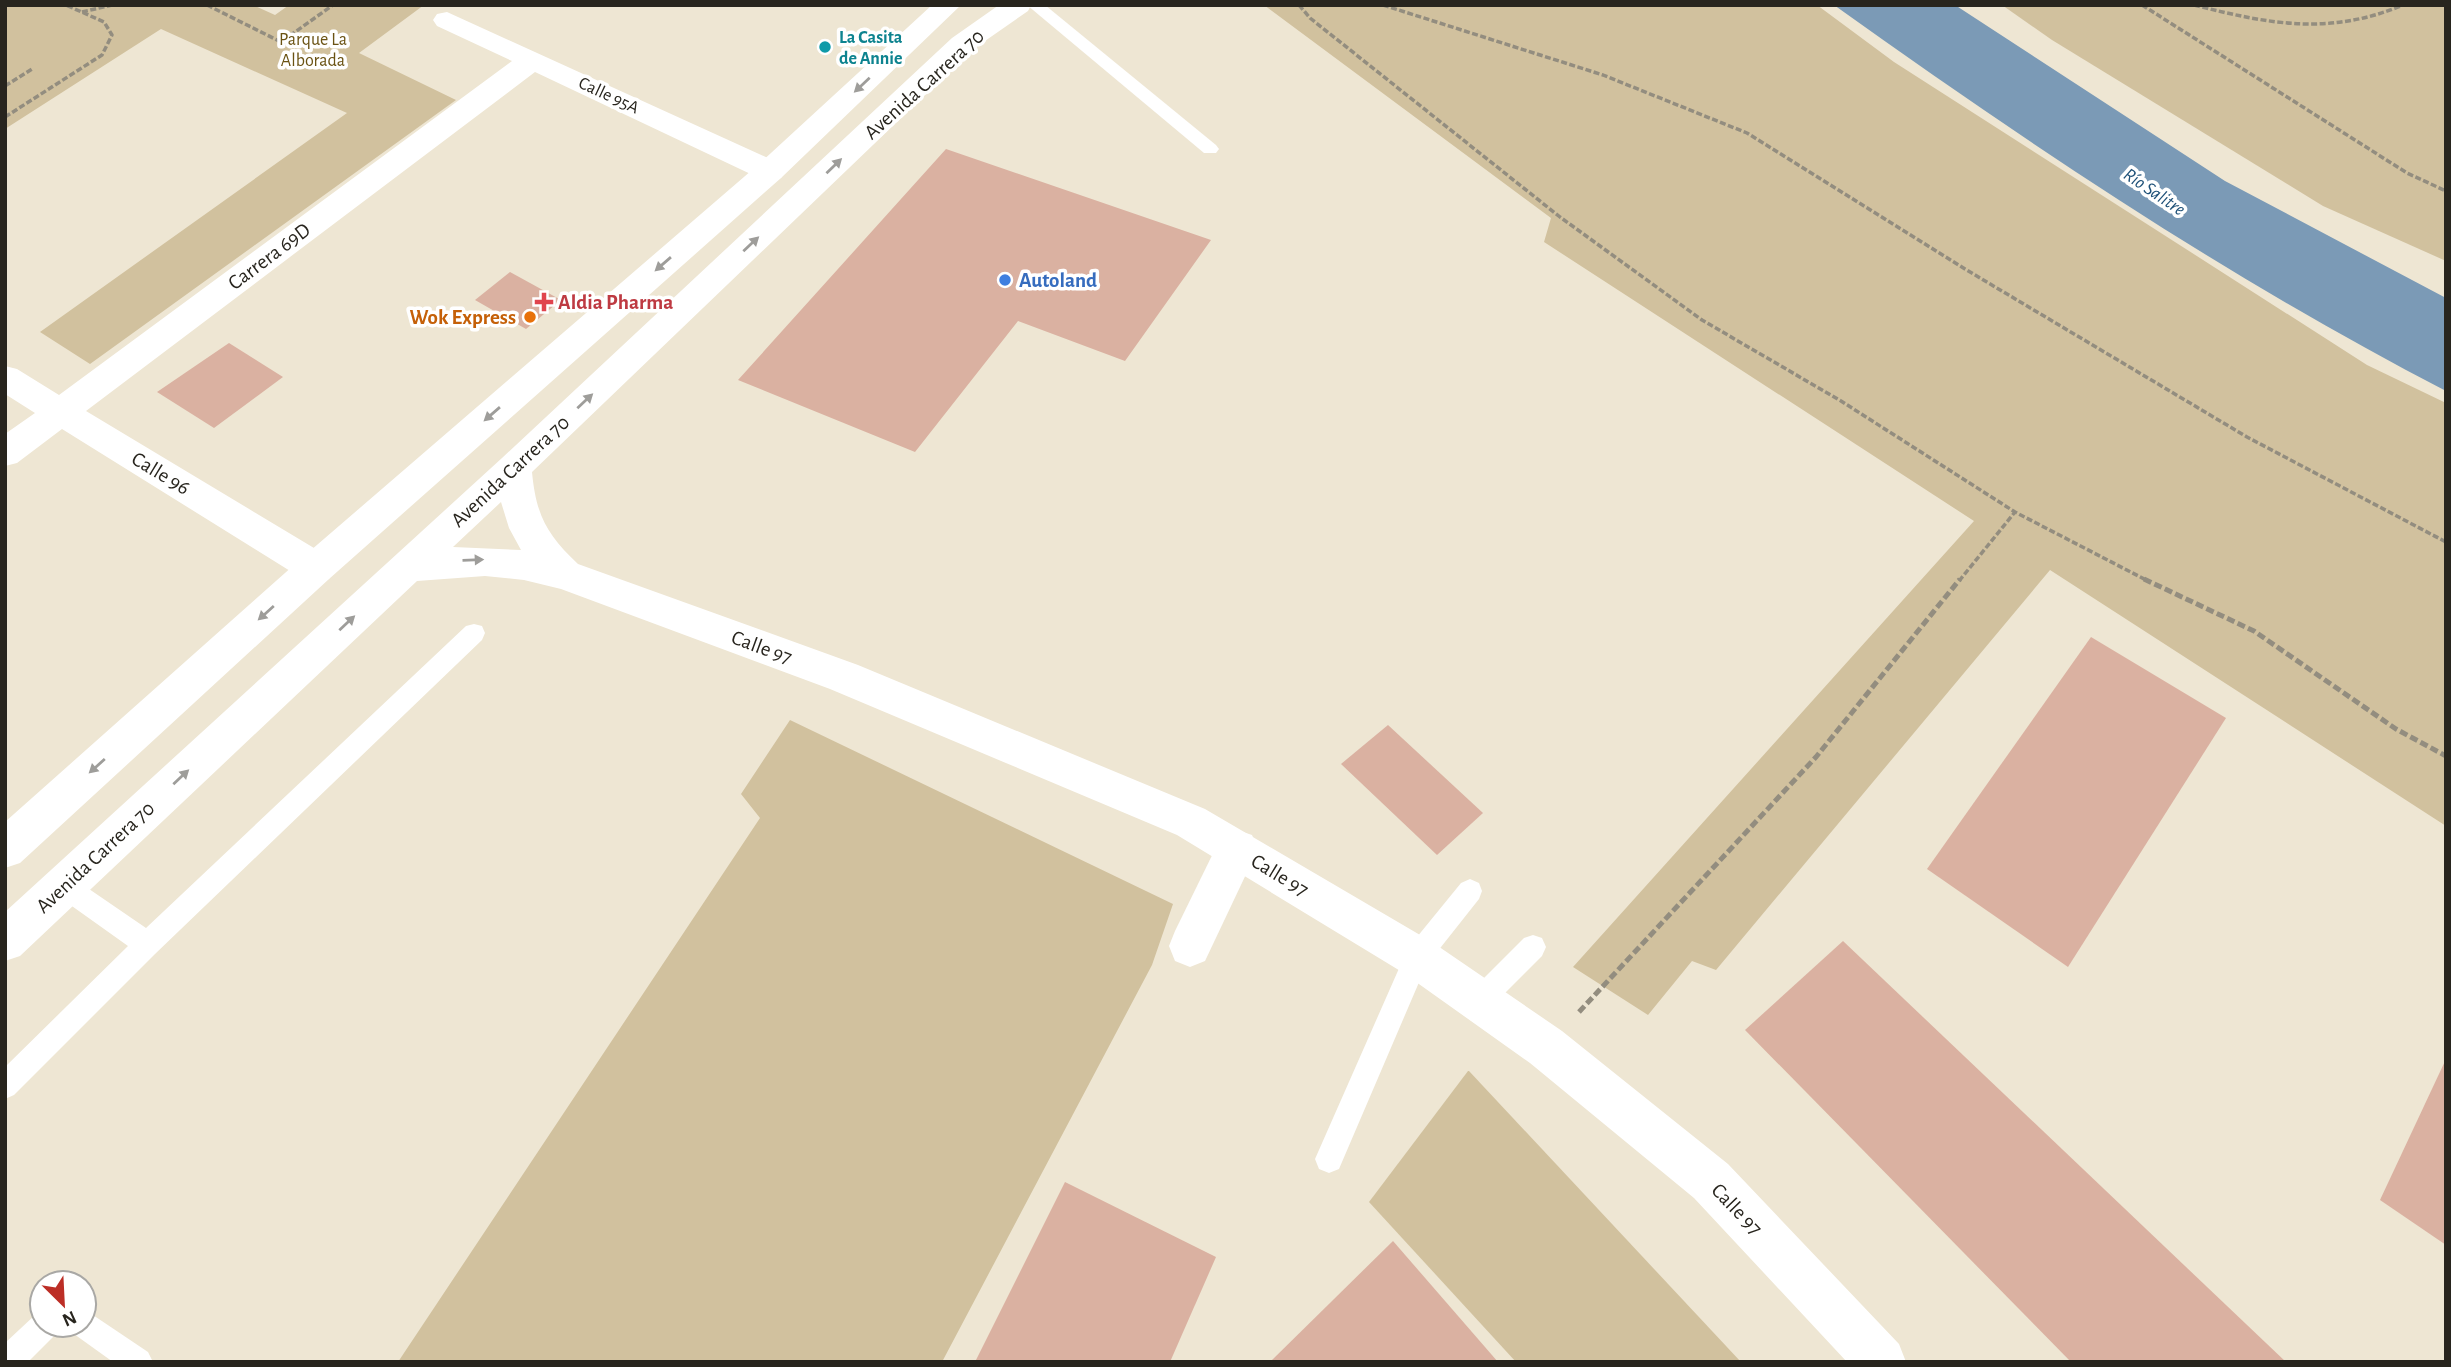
<svg xmlns="http://www.w3.org/2000/svg" width="2451" height="1367" viewBox="0 0 2451 1367" font-family="'Alegreya Sans',sans-serif">
<style>
.green{fill:#d1c19e}
.water{fill:#7b9ab6}
.building{fill:#dab1a1}
.lines{fill:none;stroke-linecap:round;stroke-linejoin:round}
.path-far1{stroke:#938d7f;stroke-width:3.5;stroke-dasharray:6 2.5;stroke-linecap:butt}
.path{stroke:#938d7f;stroke-width:5;stroke-dasharray:8 3.5;stroke-linecap:butt}
.lane{fill:#fff;fill-rule:evenodd}
.street{fill:#fff;fill-rule:evenodd}
.secondary{fill:#fff;fill-rule:evenodd}
.oneway{fill:#9e9d9a}
.culture-dot{fill:#0f9aa8;stroke:#fff;stroke-width:2.5}
.shop-dot{fill:#3f7fe0;stroke:#fff;stroke-width:2.5}
.health-dot{fill:#e0444e;stroke:#fff;stroke-width:2.5}
.food-dot{fill:#e8710a;stroke:#fff;stroke-width:2.5}
.labels{text-anchor:middle;stroke-width:7;stroke-linejoin:round;paint-order:stroke}
.far-culture-label{font-size:18px;font-weight:bold;fill:#0d838f;stroke:#fff;text-anchor:start}
.far-park-label{font-size:18px;fill:#6a5213;stroke:#fff}
.far-street-label{font-size:18px;fill:#28251e;stroke:#fff}
.far-water-label{font-size:19px;font-style:italic;fill:#205279;stroke:#fff}
.street-label{font-size:21px;fill:#28251e;stroke:#fff}
.shop-label{font-size:21px;font-weight:bold;fill:#366cbe;stroke:#fff;text-anchor:start}
.health-label{font-size:21px;font-weight:bold;fill:#be3a42;stroke:#fff;text-anchor:start}
.food-label{font-size:21px;font-weight:bold;fill:#c56008;stroke:#fff;text-anchor:end}
</style>
<rect width="100%" height="100%" fill="#eee6d3"/>
<g class="green">
<polygon points="5,5 253,5 275,15 289,5 424,5 359,53 456,100 90,364 40,332 347,113 161,29 5,129"/>
<polygon points="1264,5 1817,5 1894,62 2367,365 2446,403 2446,826 2050,570 1716,970 1692,961 1648,1015 1573,967 1974,521 1544,242 1551,218"/>
<polygon points="2002,5 2446,5 2446,261 2323,206 2052,40"/>
<polygon points="790,720 1173,904 1152,965 942,1362 398,1362 760,818 741,794"/>
<polygon points="1468,1071 1469,1071 1741,1362 1516,1362 1369,1202"/>
</g>
<path class="water" d="M 1834,5 L 1955,5 L 2225,181 L 2446,298 L 2446,391 C 2231,280 2030,145 1834,5 Z"/>
<g class="building">
<polygon points="946,149 1211,240 1125,361 1018,321 915,452 738,380"/>
<polygon points="510,272 561,300 526,329 475,300"/>
<polygon points="229,343 283,377 214,428 157,392"/>
<polygon points="2091,637 2226,718 2068,967 1927,869"/>
<polygon points="1388,725 1483,813 1437,855 1341,764"/>
<polygon points="1843,941 2286,1362 2071,1362 1745,1030"/>
<polygon points="2446,1059 2446,1245 2380,1200"/>
<polygon points="1065,1182 1216,1257 1170,1362 975,1362"/>
<polygon points="1393,1241 1498,1362 1270,1362"/>
</g>
<g class="lines">
<g class="path-far1">
<polyline points="207,5 281,42 333,5"/>
<polyline points="1299,5 1310,18 1560,217 1702,320 1841,401 2015,512 2148,581"/>
<polyline points="1383,5 1603,75 1747,133 1965,269 2247,437 2446,542"/>
<polyline points="2142,5 2407,173 2446,191"/>
<path d="M 2194,5 C 2269,24 2329,36 2403,5"/>
<polyline points="82,12 112,5"/>
<polyline points="5,86 32,69"/>
<polyline points="5,117 102,55 112,35 104,22 66,5"/>
<polyline points="1959,581 2015,512"/>
</g>
<g class="path">
<polyline points="2144,579 2254,631 2396,729 2446,756"/>
<polyline points="1579,1012 1816,757 1960,579"/>
</g>
<g class="lane">
<polygon points="1027,5 1045,5 1216,145 1219,149 1216,153 1204,153"/>
<polygon points="474,624 482,626 485,633 482,640 155,954 14,1095 5,1099 5,1067 128,946 55,894 52,886 55,878 64,874 73,878 146,928 466,626"/>
<polygon points="1470,879 1479,883 1482,891 1479,899 1426,966 1339,1169 1329,1173 1319,1169 1315,1159 1408,948 1461,883"/>
<polygon points="1533,935 1542,938 1546,947 1542,956 1489,1009 1480,1013 1471,1009 1467,1000 1471,991 1524,938"/>
<polygon points="84,1309 148,1352 153,1362 113,1362 74,1334 70,1325 84,1325"/>
<polygon points="42,1312 42,1325 60,1325 55,1335 28,1362 5,1362 5,1343 35,1315"/>
</g>
<g class="street">
<polygon points="447,12 781,164 785,171 781,178 770,181 759,178 535,72 86,411 329,557 334,568 329,579 316,583 303,579 62,429 17,463 5,466 5,434 35,413 5,394 5,366 17,369 59,395 512,61 437,26 433,20 437,14"/>
<polygon points="1237,830 1252,835 1258,849 1205,961 1190,967 1175,961 1169,946 1175,931 1222,835"/>
</g>
<g class="secondary">
<polygon points="932,5 961,5 781,178 329,579 20,863 5,868 5,822 303,557 759,164"/>
<path d="M 999,5 L 1031,5 L 1028,11 L 972,50 L 532,472 C 536,515 547,535 578,564 L 858,665 L 1205,809 L 1432,942 L 1562,1031 L 1728,1164 L 1899,1344 L 1906,1362 L 1847,1362 L 1694,1198 L 1530,1063 L 1402,972 L 1177,835 L 830,689 L 561,589 L 524,580 L 485,576 L 417,581 L 20,956 L 5,961 L 5,912 L 502,458 L 952,38 ZM 501,502 L 509,528 L 521,550 L 453,547 Z"/>
</g>
</g>
<defs><path id="oneway-solid" d="M-6-.8H1V-3.2L6.5 0L1 3.2V.8H-6Z" transform="scale(1.75)"/></defs>
<g class="oneway">
<use href="#oneway-solid" transform="translate(862 85) rotate(137)"/>
<use href="#oneway-solid" transform="translate(834 166) rotate(-44)"/>
<use href="#oneway-solid" transform="translate(751 244) rotate(-43)"/>
<use href="#oneway-solid" transform="translate(663 264) rotate(139)"/>
<use href="#oneway-solid" transform="translate(585 401) rotate(-43)"/>
<use href="#oneway-solid" transform="translate(492 414) rotate(139)"/>
<use href="#oneway-solid" transform="translate(473 560) rotate(-2)"/>
<use href="#oneway-solid" transform="translate(266 613) rotate(138)"/>
<use href="#oneway-solid" transform="translate(347 623) rotate(-43)"/>
<use href="#oneway-solid" transform="translate(97 766) rotate(138)"/>
<use href="#oneway-solid" transform="translate(181 777) rotate(-43)"/>
</g>
<circle class="culture-dot" cx="825" cy="47" r="7"/>
<circle class="shop-dot" cx="1005" cy="280" r="7"/>
<path class="health-dot" d="M540.5 291.5h7v7h7v7h-7v7h-7v-7h-7v-7h7z"/>
<circle class="food-dot" cx="530" cy="317" r="7"/>
<g class="labels">
<g class="far-culture-label">
<text x="839" y="43">La Casita<tspan x="839" dy="21">de Annie</tspan></text>
</g>
<g class="far-park-label">
<text x="313" y="45">Parque La<tspan x="313" dy="21">Alborada</tspan></text>
</g>
<g class="far-street-label">
<text transform="translate(609 95) rotate(25)" y="6">Calle 95A</text>
</g>
<g class="far-water-label">
<text transform="translate(2155 191) rotate(34)" y="7">Río Salitre</text>
</g>
<g class="street-label">
<text transform="translate(924 84) rotate(-42)" y="7">Avenida Carrera 70</text>
<text transform="translate(269 256) rotate(-37)" y="7">Carrera 69D</text>
<text transform="translate(510 471) rotate(-43)" y="7">Avenida Carrera 70</text>
<text transform="translate(161 473) rotate(31)" y="7">Calle 96</text>
<text transform="translate(762 647) rotate(20)" y="7">Calle 97</text>
<text transform="translate(95 857) rotate(-43)" y="7">Avenida Carrera 70</text>
<text transform="translate(1280 875) rotate(31)" y="7">Calle 97</text>
<text transform="translate(1737 1209) rotate(46)" y="7">Calle 97</text>
</g>
<g class="shop-label">
<text x="1019" y="287">Autoland</text>
</g>
<g class="health-label">
<text x="558" y="309">Aldia Pharma</text>
</g>
<g class="food-label">
<text x="516" y="324">Wok Express</text>
</g>
</g>
<rect width="2451" height="1367" fill="none" stroke="#28251e" stroke-width="14"/>
<g transform="translate(63 1304) rotate(156)"><circle r="33" fill="#ffffff" stroke="#a9a8a5" stroke-width="2"/>
<path d="M0-5L12 26L0 18L-12 26Z" fill="#bc2e26"/>
<text y="-10" font-size="19" font-weight="bold" text-anchor="middle" fill="#28251e">N</text>
</g>
</svg>
